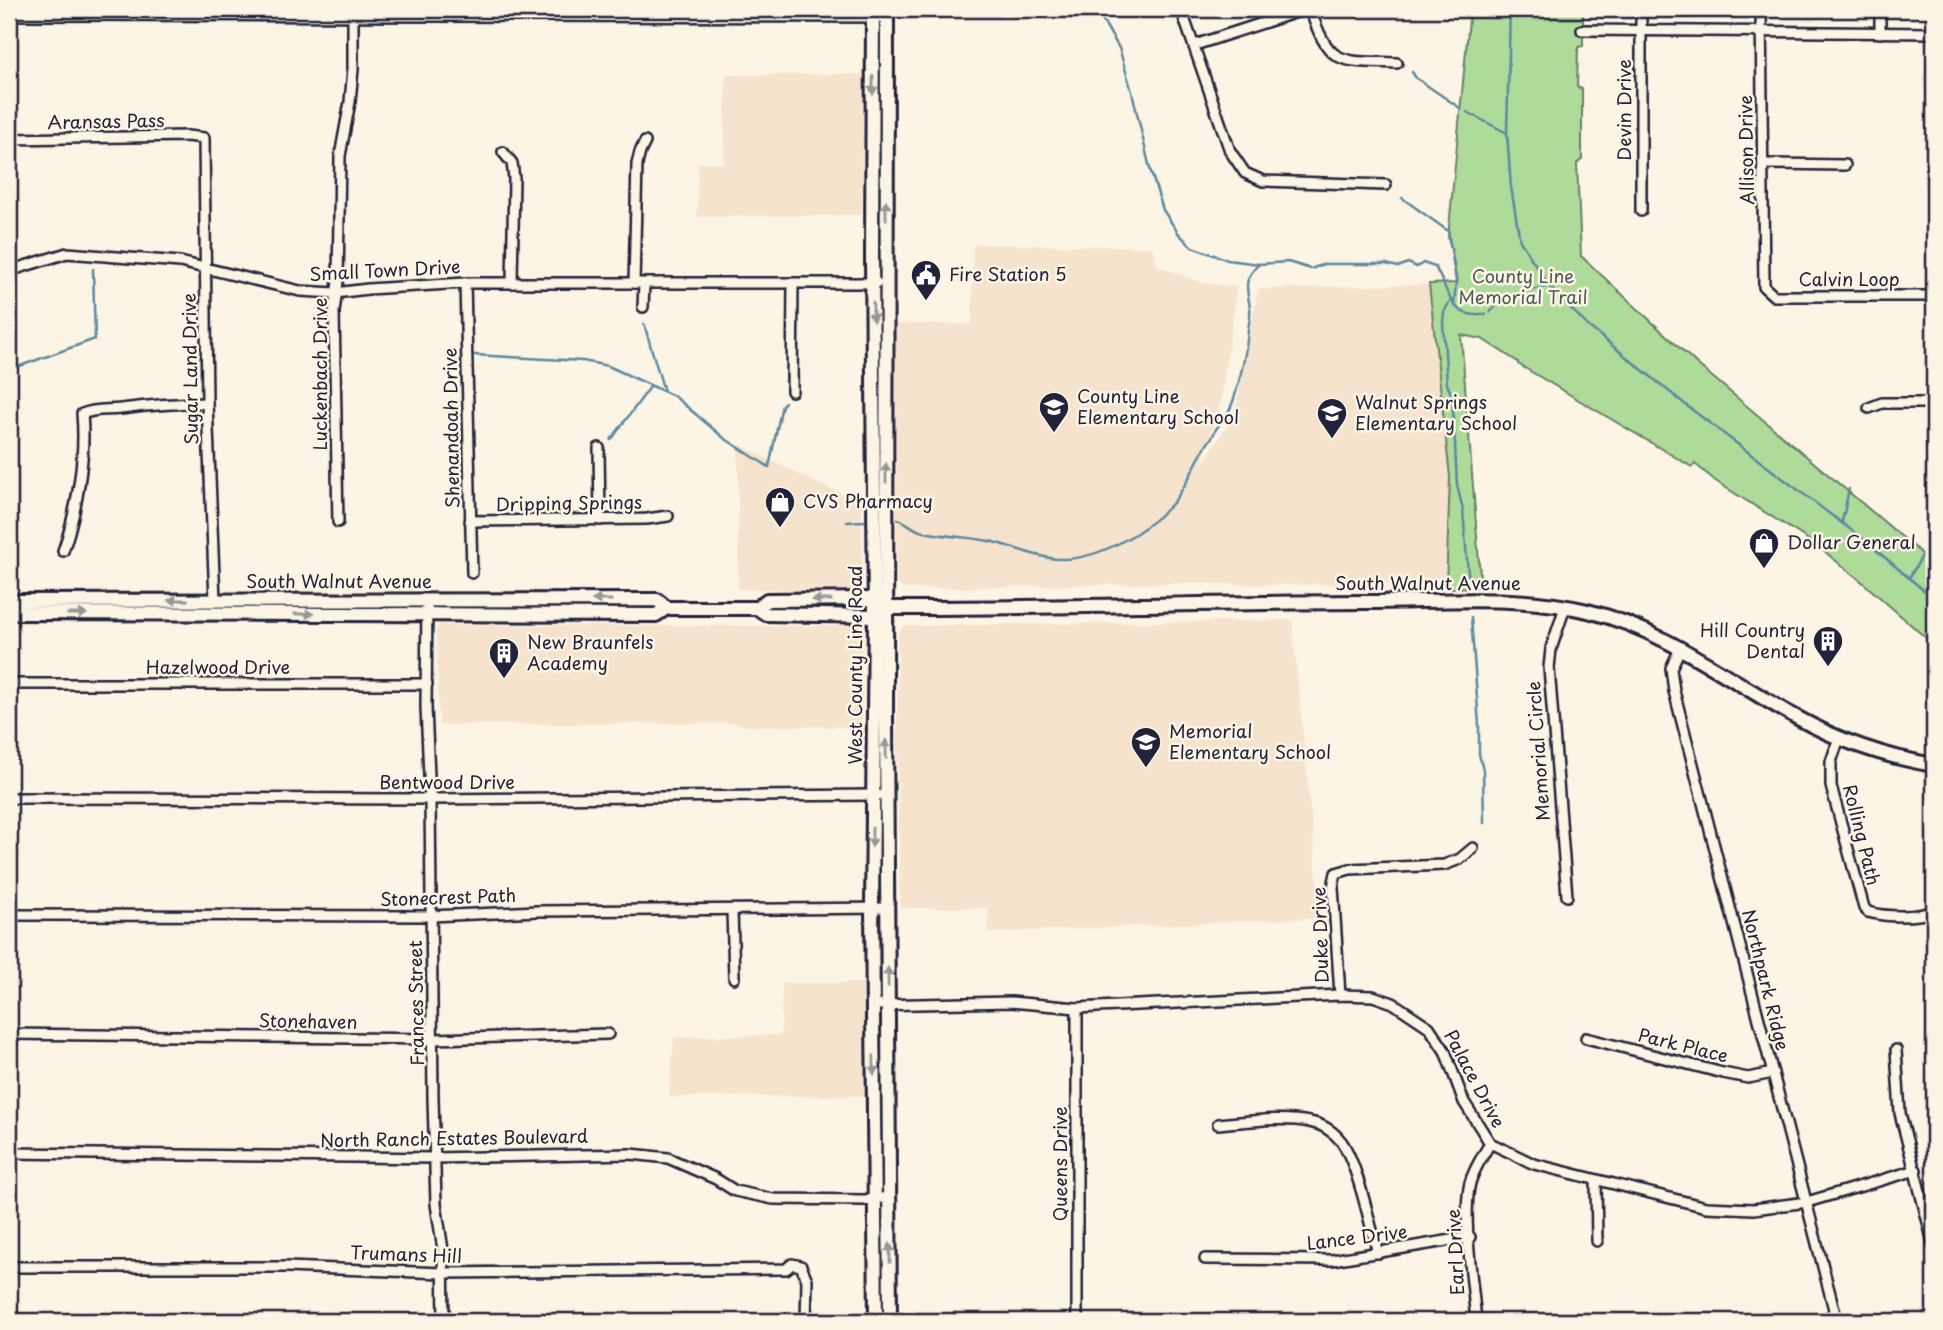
<svg xmlns="http://www.w3.org/2000/svg" width="1943" height="1330" viewBox="0 0 1943 1330" font-family="'Playpen Sans',sans-serif">
<style>
.built{fill:#f6e3ce}
.green{fill:#aedb9a;stroke:#687e6a;stroke-width:2}
.lines{fill:none;stroke-linecap:round;stroke-linejoin:round}
.stream{stroke:#5c88a0;stroke-width:2.5}
.street-casing{stroke:#22223b;stroke-width:14}
.secondary-casing{stroke:#22223b;stroke-width:18}
.street{stroke:#fcf5e5;stroke-width:9}
.secondary{stroke:#fcf5e5;stroke-width:12}
.oneway{fill:#9a9698}
.labels{text-anchor:middle;stroke-width:5;stroke-linejoin:round;paint-order:stroke}
.street-label{font-size:18px;fill:#22223b;stroke:#fcf5e5}
.poi-label{font-size:18px;fill:#22223b;stroke:#fcf5e5;text-anchor:start}
.park-label{font-size:18px;fill:#4c5a58;stroke:#fcf5e5}
</style>
<rect width="100%" height="100%" fill="#fcf5e5"/>
<filter id="ink" filterUnits="userSpaceOnUse"><feTurbulence type="fractalNoise" baseFrequency=".0143" numOctaves="2"/><feDisplacementMap in="SourceGraphic" scale="14" xChannelSelector="R" yChannelSelector="G"/><feConvolveMatrix kernelMatrix="1 2 1 2 8 2 1 2 1" color-interpolation-filters="sRGB"/></filter>
<g filter="url(#ink)">
<g class="built">
<polygon points="863,74 862,215 697,217 698,163 724,163 726,75"/>
<polygon points="973,244 1152,247 1158,266 1204,283 1237,287 1221,400 1202,465 1235,413 1258,289 1429,284 1450,477 1446,583 1254,585 1195,583 903,589 897,583 896,324 972,324"/>
<polygon points="738,444 823,486 857,499 861,497 863,583 856,590 738,589"/>
<polygon points="1292,620 1321,918 988,933 988,908 900,908 897,724 898,633 904,626"/>
<polygon points="439,625 856,626 862,632 861,727 746,726 734,723 439,725 436,631"/>
<polygon points="782,983 864,983 865,1096 669,1097 674,1037 781,1035"/>
</g>
<polygon class="green" points="1470,9 1583,9 1583,46 1578,47 1577,87 1582,89 1582,159 1577,164 1581,256 1697,364 1934,564 1934,645 1860,580 1815,544 1717,482 1695,464 1692,467 1518,364 1518,362 1482,339 1461,335 1481,587 1446,588 1450,477 1429,284 1457,283 1452,252 1448,238"/>
<g class="lines">
<g class="stream">
<path d="M 1096,9 L 1119,48 L 1132,92 L 1150,169 L 1163,210 L 1179,234 L 1192,247 L 1228,260 L 1259,264 L 1288,262 L 1311,269 L 1324,264 L 1386,264 L 1398,267 L 1408,263 L 1417,267 L 1423,263 L 1435,267 C 1449,289 1449,321 1486,314"/>
<polyline points="1510,9 1507,133 1511,187 1520,241 1549,286 1588,326 1691,409 1863,539 1934,599"/>
<polyline points="1412,72 1416,78 1460,108"/>
<polyline points="1467,112 1507,133"/>
<polyline points="1402,198 1448,231 1456,281 1454,306"/>
<polyline points="1450,301 1444,312 1443,322 1447,384 1452,396 1454,425 1457,485 1463,510 1469,584"/>
<polyline points="1490,312 1506,296 1549,286"/>
<polyline points="644,324 664,391"/>
<polyline points="475,355 583,361 608,366 674,396 724,438 769,467 782,405 785,402"/>
<polyline points="9,370 95,339 93,269"/>
<polyline points="611,440 650,387"/>
<path d="M 897,519 C 905,520 911,528 920,531 C 943,537 966,536 989,541 C 1012,546 1034,557 1057,559 C 1097,561 1144,533 1171,505 C 1189,485 1196,457 1213,436 C 1215,426 1226,420 1230,409 C 1238,391 1247,350 1248,330 C 1249,323 1251,315 1250,308 C 1247,287 1242,281 1259,264"/>
<polyline points="847,522 864,521"/>
<polyline points="1842,522 1849,489"/>
<polyline points="1909,578 1922,556"/>
<polyline points="1471,617 1479,725 1479,754 1483,770 1484,823"/>
</g>
<g class="street-casing">
<g id="street">
<polyline points="1181,9 1230,151 1245,173 1263,181 1386,185"/>
<path d="M 1310,9 C 1330,67 1339,61 1397,63"/>
<polyline points="1761,9 1764,287 1774,296 1934,296"/>
<polyline points="9,15 887,17"/>
<polyline points="1582,30 1934,33"/>
<polyline points="1880,33 1880,9"/>
<polyline points="1195,45 1306,9"/>
<polyline points="9,139 187,136 204,138 207,403 215,600"/>
<polyline points="503,152 512,163 514,178 512,283"/>
<polyline points="1764,164 1845,165"/>
<polyline points="1641,211 1641,9"/>
<polyline points="9,271 67,253 180,262 300,291 335,293 368,289 465,283 877,283"/>
<polyline points="465,283 472,573"/>
<polyline points="634,283 637,164 640,152 645,142"/>
<polyline points="643,307 644,284"/>
<polyline points="792,391 793,284"/>
<polyline points="1869,408 1882,403 1934,403"/>
<polyline points="599,448 600,520"/>
<polyline points="470,521 647,519 668,516"/>
<polyline points="338,522 334,312 338,281 340,156 350,102 353,69 353,16"/>
<path d="M 63,551 C 77,511 86,456 82,414 C 99,408 105,411 121,409 C 150,405 178,403 207,403"/>
<polyline points="427,600 426,707 430,799 433,1098 436,1204 443,1250 444,1321"/>
<polyline points="1565,607 1551,649 1549,668 1567,896"/>
<polyline points="1681,647 1671,668 1674,691 1837,1321"/>
<polyline points="9,684 427,684"/>
<path d="M 1839,738 L 1831,762 L 1831,786 L 1864,908 L 1868,912 C 1886,917 1917,918 1934,911"/>
<polyline points="9,798 430,799 878,795"/>
<polyline points="732,910 734,978"/>
<polyline points="9,915 431,916 537,911 887,908"/>
<polyline points="1340,995 1333,887 1336,873 1350,869 1444,865 1460,859 1473,848"/>
<polyline points="873,1005 1011,1002 1077,1008 1340,995 1373,996 1393,1003 1429,1027 1445,1051 1464,1102 1490,1143 1534,1164 1706,1207 1754,1209 1807,1202 1916,1170"/>
<polyline points="1077,1008 1077,1321"/>
<polyline points="9,1034 434,1039 608,1034"/>
<polyline points="1586,1038 1723,1073 1748,1078 1773,1073"/>
<polyline points="1896,1050 1900,1113 1934,1246"/>
<path d="M 1218,1124 C 1245,1122 1283,1116 1309,1122 C 1322,1124 1333,1131 1341,1141 C 1357,1162 1370,1225 1378,1253"/>
<polyline points="9,1153 436,1158 631,1154 668,1158 716,1179 735,1191 773,1199 865,1200 890,1197"/>
<polyline points="1596,1181 1597,1241"/>
<polyline points="1205,1259 1332,1260 1470,1237"/>
<polyline points="9,1267 286,1267 443,1273 786,1269 792,1264 801,1266 807,1280 806,1321"/>
<path d="M 1476,1321 C 1473,1285 1462,1215 1470,1183 C 1474,1168 1483,1156 1490,1143"/>
<polyline points="1820,1321 1835,1314"/>
</g>
</g>
<g class="secondary-casing">
<g id="secondary">
<polyline points="873,9 872,257 875,616 872,908 876,1321"/>
<polyline points="887,9 886,717 890,1321"/>
<polyline points="9,601 657,600 667,608"/>
<polyline points="757,608 767,600 875,599 880,604"/>
<path d="M 9,613 L 656,615 L 667,608 L 757,608 L 766,614 L 875,616 L 886,608 C 1046,609 1206,602 1366,602 C 1440,602 1515,594 1588,611 C 1668,631 1726,679 1796,717 C 1839,741 1886,757 1934,765"/>
</g>
</g>
<use href="#street" class="street"/>
<use href="#secondary" class="secondary"/>
</g>
<defs><path id="oneway-solid" d="M-6-.8H1V-3.2L6.5 0L1 3.2V.8H-6Z" transform="scale(1.75)"/></defs>
<g class="oneway">
<use href="#oneway-solid" transform="translate(873 85) rotate(90)"/>
<use href="#oneway-solid" transform="translate(886 210) rotate(-90)"/>
<use href="#oneway-solid" transform="translate(873 312) rotate(89)"/>
<use href="#oneway-solid" transform="translate(886 473) rotate(-90)"/>
<use href="#oneway-solid" transform="translate(178 600) rotate(180)"/>
<use href="#oneway-solid" transform="translate(602 600) rotate(-180)"/>
<use href="#oneway-solid" transform="translate(822 600) rotate(180)"/>
<use href="#oneway-solid" transform="translate(77 614)"/>
<use href="#oneway-solid" transform="translate(304 614)"/>
<use href="#oneway-solid" transform="translate(886 749) rotate(-91)"/>
<use href="#oneway-solid" transform="translate(872 837) rotate(90)"/>
<use href="#oneway-solid" transform="translate(888 977) rotate(-91)"/>
<use href="#oneway-solid" transform="translate(874 1065) rotate(89)"/>
<use href="#oneway-solid" transform="translate(890 1253) rotate(-90)"/>
</g>
</g>
<defs>
<g id="civic-pin" transform="scale(1.575)"><path d="M0 17L-7.5 6A9.5 9.5 0 1 1 7.5 6Z" fill="#22223b" stroke="#fcf5e5"/><path d="M-.6-6.5H3V-4.5H.6V-3L4-1V1h2V6H-6V1h2V-1L-.6-3ZM-1.2 2.5V6h2.4V2.5Z" fill="#fff"/></g>
<g id="school-pin" transform="scale(1.575)"><path d="M0 17L-7.5 6A9.5 9.5 0 1 1 7.5 6Z" fill="#22223b" stroke="#fcf5e5"/><path d="M0-5L7-2L0 1L-7-2ZM-4 1L0 2.5L4 1V4Q0 6-4 4Z" fill="#fff"/></g>
<g id="shop-pin" transform="scale(1.575)"><path d="M0 17L-7.5 6A9.5 9.5 0 1 1 7.5 6Z" fill="#22223b" stroke="#fcf5e5"/><path d="M-5-2.5h2.3a2.7 3.5 0 0 1 5.4 0H5L5.5 6h-11ZM-1.5-2.5h3a1.5 2.3 0 0 0-3 0Z" fill="#fff"/></g>
<g id="building-pin" transform="scale(1.575)"><path d="M0 17L-7.5 6A9.5 9.5 0 1 1 7.5 6Z" fill="#22223b" stroke="#fcf5e5"/><path d="M-4-6H4V6H1V3H-1V6H-4ZM-2.5-4.3h1.7v1.8h-1.7ZM.8-4.3h1.7v1.8H.8ZM-2.5-1h1.7V.8h-1.7ZM.8-1h1.7V.8H.8Z" fill="#fff"/></g>
</defs>
<g fill-rule="evenodd">
<use href="#civic-pin" x="926" y="275"/>
<use href="#school-pin" x="1054" y="407"/>
<use href="#school-pin" x="1332" y="413"/>
<use href="#shop-pin" x="780" y="502"/>
<use href="#shop-pin" x="1764" y="543"/>
<use href="#building-pin" x="1828" y="641"/>
<use href="#building-pin" x="504" y="653"/>
<use href="#school-pin" x="1146" y="742"/>
</g>
<g class="labels">
<g class="street-label">
<text transform="translate(1625 110) rotate(-90)" y="6">Devin Drive</text>
<text transform="translate(106 122) rotate(-1)" y="6">Aransas Pass</text>
<text transform="translate(1747 150) rotate(-91)" y="6">Allison Drive</text>
<text transform="translate(385 271) rotate(-3)" y="6">Small Town Drive</text>
<text x="1849" y="286">Calvin Loop</text>
<text transform="translate(191 369) rotate(-91)" y="6">Sugar Land Drive</text>
<text transform="translate(321 374) rotate(-90)" y="6">Luckenbach Drive</text>
<text transform="translate(452 428) rotate(-91)" y="6">Shenandoah Drive</text>
<text transform="translate(569 504) rotate(-1)" y="6">Dripping Springs</text>
<text x="339" y="588">South Walnut Avenue</text>
<text x="1428" y="590">South Walnut Avenue</text>
<text transform="translate(856 665) rotate(-90)" y="6">West County Line Road</text>
<text x="218" y="674">Hazelwood Drive</text>
<text transform="translate(1539 751) rotate(-94)" y="6">Memorial Circle</text>
<text x="447" y="789">Bentwood Drive</text>
<text transform="translate(1861 835) rotate(76)" y="6">Rolling Path</text>
<text transform="translate(448 898) rotate(-2)" y="6">Stonecrest Path</text>
<text transform="translate(1321 935) rotate(-92)" y="6">Duke Drive</text>
<text transform="translate(1765 980) rotate(76)" y="6">Northpark Ridge</text>
<text transform="translate(417 1003) rotate(-91)" y="6">Frances Street</text>
<text transform="translate(308 1022) rotate(1)" y="6">Stonehaven</text>
<text transform="translate(1683 1046) rotate(14)" y="6">Park Place</text>
<text transform="translate(1474 1079) rotate(62)" y="6">Palace Drive</text>
<text transform="translate(454 1139) rotate(-1)" y="6">North Ranch Estates Boulevard</text>
<text transform="translate(1061 1164) rotate(-90)" y="6">Queens Drive</text>
<text transform="translate(1357 1238) rotate(-7)" y="6">Lance Drive</text>
<text transform="translate(1456 1252) rotate(-93)" y="6">Earl Drive</text>
<text transform="translate(406 1255) rotate(2)" y="6">Trumans Hill</text>
</g>
<g class="poi-label">
<text x="949" y="281">Fire Station 5</text>
<text x="1077" y="403">County Line<tspan x="1077" dy="21">Elementary School</tspan></text>
<text x="1355" y="409">Walnut Springs<tspan x="1355" dy="21">Elementary School</tspan></text>
<text x="803" y="508">CVS Pharmacy</text>
<text x="1787" y="549">Dollar General</text>
<text x="1805" y="637" text-anchor="end">Hill Country<tspan x="1805" dy="21">Dental</tspan></text>
<text x="527" y="649">New Braunfels<tspan x="527" dy="21">Academy</tspan></text>
<text x="1169" y="738">Memorial<tspan x="1169" dy="21">Elementary School</tspan></text>
</g>
<g class="park-label">
<text x="1523" y="283">County Line<tspan x="1523" dy="21">Memorial Trail</tspan></text>
</g>
</g>
<rect width="1943" height="1330" fill="none" stroke="#fcf5e5" stroke-width="35"/>
<rect x="18" y="18" width="1908" height="1295" fill="none" stroke="#22223b" stroke-width="2.5" filter="url(#ink)"/>
</svg>
